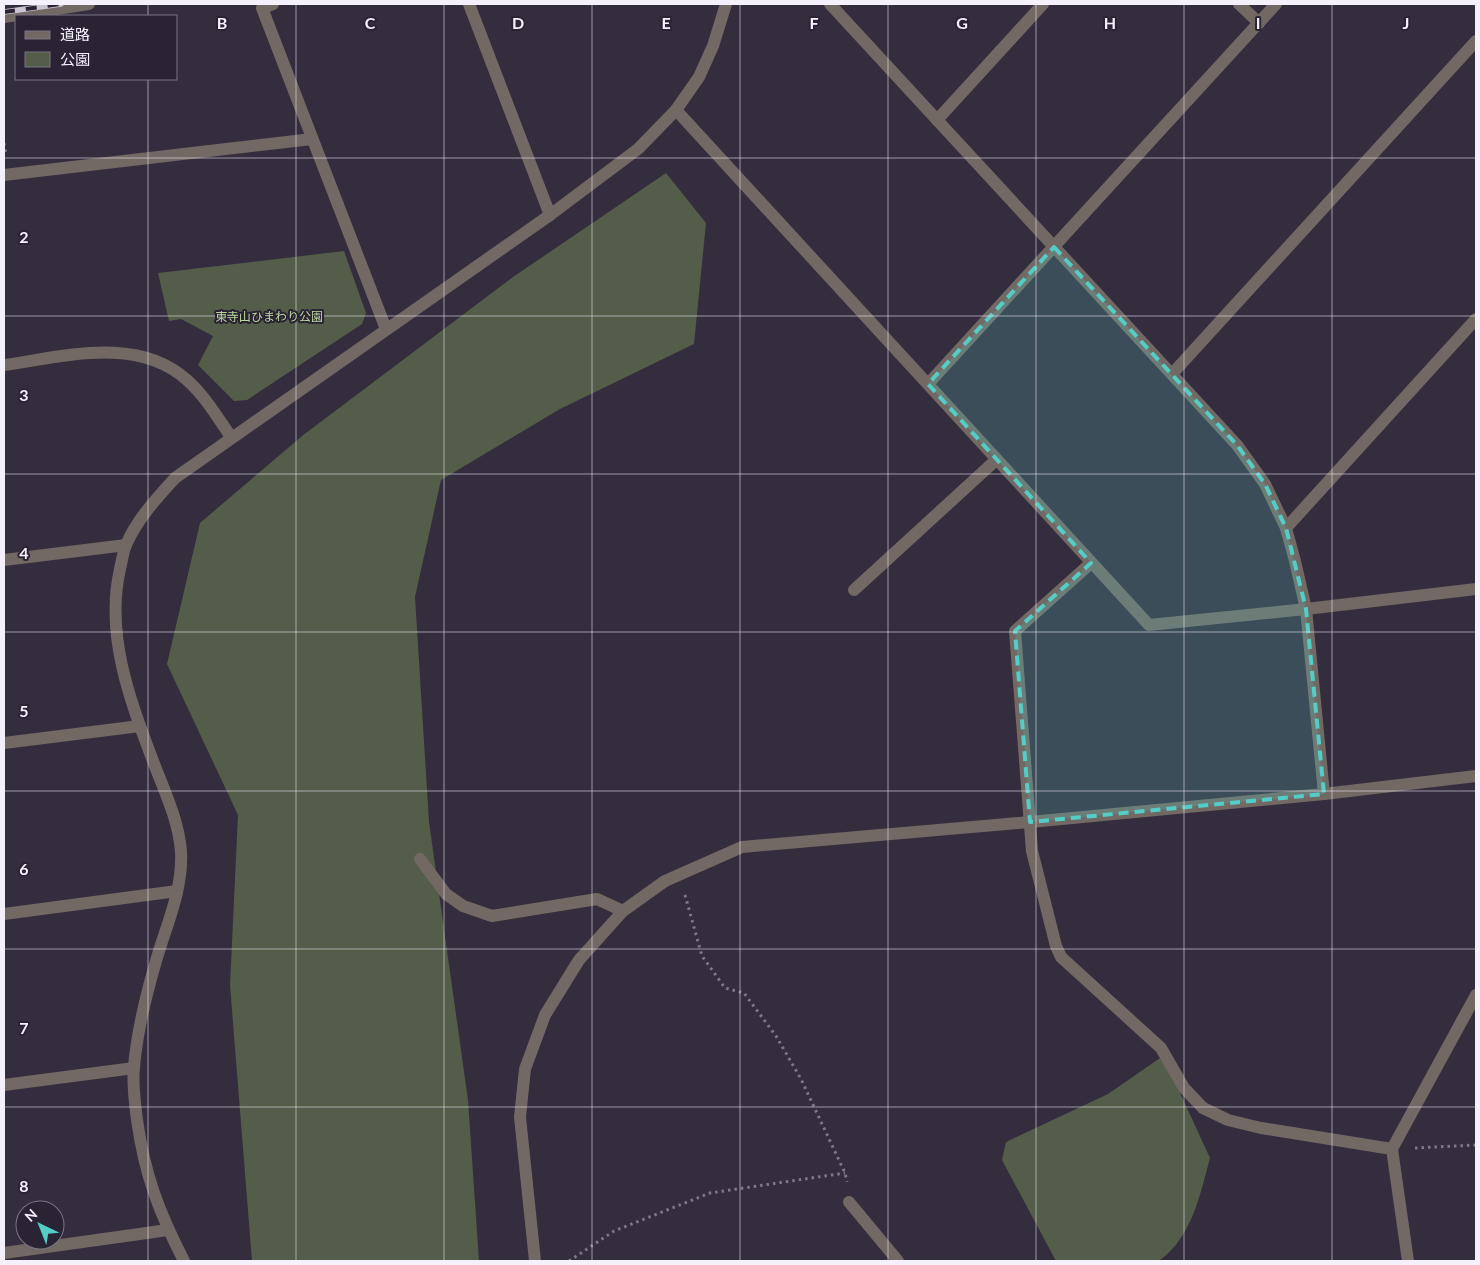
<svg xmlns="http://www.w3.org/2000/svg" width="1480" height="1265" viewBox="0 0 1480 1265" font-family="Lato,'Noto Sans JP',sans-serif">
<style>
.green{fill:#535d49}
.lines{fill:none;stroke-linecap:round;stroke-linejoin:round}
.path{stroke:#7e7887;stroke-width:3;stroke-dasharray:2.5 4;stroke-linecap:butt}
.minor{stroke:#726964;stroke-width:12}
.rail-casing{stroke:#c9c4d0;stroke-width:5.5}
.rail{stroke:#2a2333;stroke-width:4;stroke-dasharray:11;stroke-linecap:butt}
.marked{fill:#54cdc7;fill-opacity:0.2;stroke:#54cdc7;stroke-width:4;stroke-dasharray:10 6;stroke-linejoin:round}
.grid{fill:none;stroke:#f5f1fc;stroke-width:1;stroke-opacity:0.55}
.labels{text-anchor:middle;stroke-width:4;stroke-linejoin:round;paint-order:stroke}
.park-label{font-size:12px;fill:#bdd99f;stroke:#2a2333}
.grid-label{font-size:16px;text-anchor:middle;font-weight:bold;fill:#f5f1fc;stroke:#2a2333;stroke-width:4;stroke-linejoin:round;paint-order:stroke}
</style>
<rect width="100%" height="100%" fill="#342d3e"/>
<g class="green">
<polygon points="666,173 706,223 694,344 560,409 441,480 415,597 429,822 468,1100 479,1261 252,1261 230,985 238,815 167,664 200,523 302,436 513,277"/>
<polygon points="344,251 366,313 362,324 247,400 234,401 198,365 213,336 181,319 169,321 158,273"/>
<path d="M 1163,1056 L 1210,1158 C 1200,1195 1192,1237 1159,1261 L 1056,1261 L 1002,1160 L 1006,1142 L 1108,1094 Z"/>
</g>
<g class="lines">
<g class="path">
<polyline points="4,143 6,155"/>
<polyline points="685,895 702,956 725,988 744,993 776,1036 801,1079 845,1173 847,1182"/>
<polyline points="1415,1148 1476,1145"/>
<polyline points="569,1261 614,1231 710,1193 845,1173"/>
</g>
<g class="minor">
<polyline points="273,4 262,8 386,329"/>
<polyline points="469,4 550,215"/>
<polyline points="830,4 1237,445 1265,484 1286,528 1295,561 1306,609 1324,794"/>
<polyline points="1239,4 1259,23"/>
<polyline points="4,17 89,4"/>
<polyline points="676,110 1149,625 1306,609 1476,589"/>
<polyline points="937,120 1043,4"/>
<polyline points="4,175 312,139"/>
<path d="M 4,365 C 63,357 137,335 187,380 C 205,396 218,418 231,437"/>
<polyline points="1172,374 1476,41"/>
<polyline points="928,384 1276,4"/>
<polyline points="1286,528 1476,319"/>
<polyline points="4,560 126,545"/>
<polyline points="1091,563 1015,631 1032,851 1056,946 1061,957 1161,1048 1184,1088 1203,1108 1228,1120 1261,1128 1392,1149"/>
<polyline points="854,590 996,460"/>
<polyline points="4,743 140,726"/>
<polyline points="420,859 446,894 463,906 492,916 597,899 623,911"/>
<polyline points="4,914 177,891"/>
<polyline points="4,1085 134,1068"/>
<polyline points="849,1202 898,1261"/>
<polyline points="4,1253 168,1230"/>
<path d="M 184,1261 C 159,1212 145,1176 137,1120 C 135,1103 132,1084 134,1067 C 137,1032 146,995 156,961 C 166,926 183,890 181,852 C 179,821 164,790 153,761 C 130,700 105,635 120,569 C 122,561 123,552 126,545 C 137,519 157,498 175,478 L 550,215 L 638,149 L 676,110 L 699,77 L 713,46 L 726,4"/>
<polyline points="535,1261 520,1117 525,1069 545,1015 579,960 623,911 665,881 742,847 1030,822 1324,794 1476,776"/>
<polyline points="1408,1261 1392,1149 1476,995"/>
</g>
<g class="rail-casing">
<polyline id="rail" points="4,12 61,4"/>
</g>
<use href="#rail" class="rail"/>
</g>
<path class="marked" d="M 1054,247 L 1237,445 L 1265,484 L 1286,528 L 1306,609 L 1324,794 L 1030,822 L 1015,631 L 1091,563 L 928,384 Z"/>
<path class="grid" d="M 148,4 L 148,16M 296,4 L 296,1261M 444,4 L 444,1261M 592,4 L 592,1261M 740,4 L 740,1261M 888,4 L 888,1261M 1036,4 L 1036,1261M 1184,4 L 1184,1261M 1332,4 L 1332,1261M 148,79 L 148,1261M 4,158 L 1476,158M 4,316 L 1476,316M 4,474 L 1476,474M 4,632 L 1476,632M 4,791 L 1476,791M 4,949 L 1476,949M 4,1107 L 1476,1107"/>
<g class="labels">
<g class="park-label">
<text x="269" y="321">東寺山ひまわり公園</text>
</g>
</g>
<g class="grid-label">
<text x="222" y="29">B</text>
<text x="370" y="29">C</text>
<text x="518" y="29">D</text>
<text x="666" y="29">E</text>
<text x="814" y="29">F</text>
<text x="962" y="29">G</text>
<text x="1110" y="29">H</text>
<text x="1258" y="29">I</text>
<text x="1406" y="29">J</text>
<text x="24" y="243">2</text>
<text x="24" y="401">3</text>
<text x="24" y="559">4</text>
<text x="24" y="717">5</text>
<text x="24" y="875">6</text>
<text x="24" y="1034">7</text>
<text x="24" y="1192">8</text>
</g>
<rect width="1480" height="1265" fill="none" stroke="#f5f1fc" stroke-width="10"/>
<rect x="15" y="15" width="162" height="65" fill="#2a2333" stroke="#7b7583"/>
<rect x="25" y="31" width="25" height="8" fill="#726964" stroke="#7b7583"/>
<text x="60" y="40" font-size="15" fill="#f5f1fc">道路</text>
<rect x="25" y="52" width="25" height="15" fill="#535d49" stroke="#7b7583"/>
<text x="60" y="65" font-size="15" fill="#f5f1fc">公園</text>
<g transform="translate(40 1225) rotate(317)"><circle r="24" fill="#2a2333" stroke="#7b7583"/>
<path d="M0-4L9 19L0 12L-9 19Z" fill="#54cdc7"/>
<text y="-8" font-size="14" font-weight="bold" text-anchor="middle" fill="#f5f1fc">N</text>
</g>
</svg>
